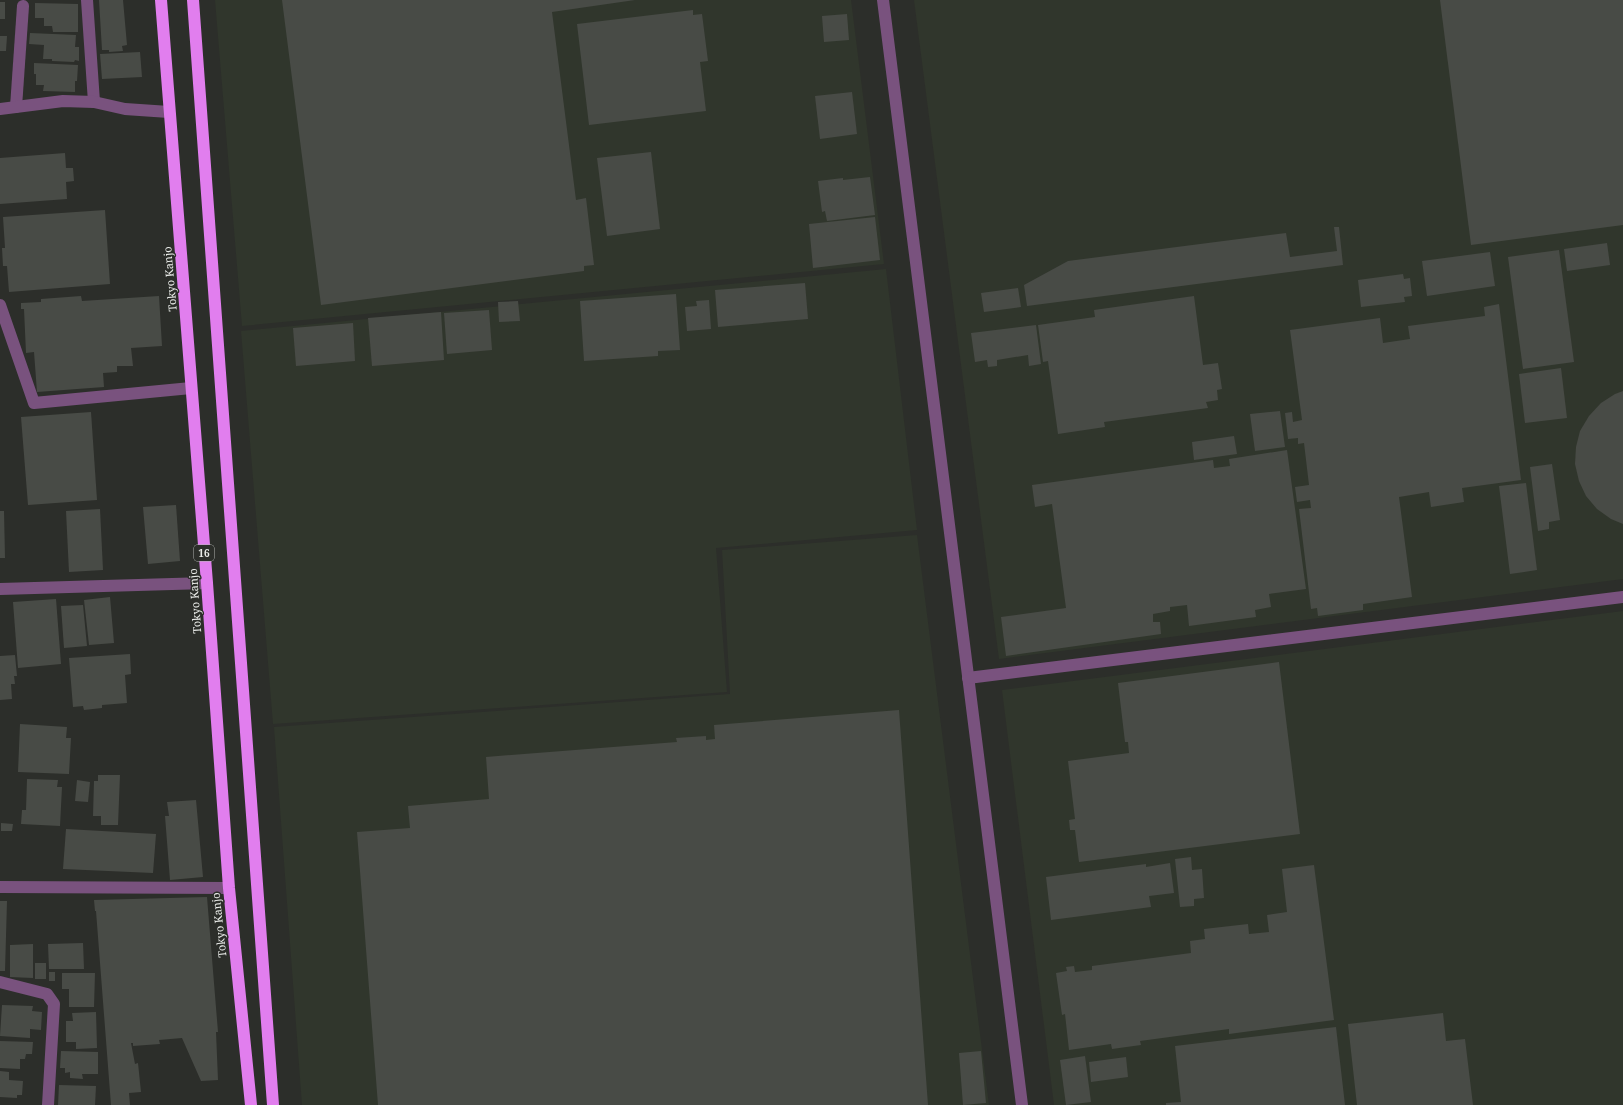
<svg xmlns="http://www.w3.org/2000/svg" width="1623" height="1105" viewBox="0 0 1623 1105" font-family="'Noto Serif',serif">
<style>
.built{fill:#30362c}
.building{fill:#484b46}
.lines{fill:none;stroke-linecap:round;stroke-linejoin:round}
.minor{stroke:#79527e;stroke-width:12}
.highway{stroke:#e17eee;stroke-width:12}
.labels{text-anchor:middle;stroke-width:3;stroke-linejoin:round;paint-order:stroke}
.shield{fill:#2c2e2a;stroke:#b1b3b0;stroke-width:1}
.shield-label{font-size:10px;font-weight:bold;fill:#eaece9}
.street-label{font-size:11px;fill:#eaece9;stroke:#2c2e2a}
</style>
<rect width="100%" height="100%" fill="#2c2e2a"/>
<g class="built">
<polygon points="215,0 851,0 884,264 242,326"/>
<polygon points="914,0 1623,0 1623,579 999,659"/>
<polygon points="886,269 917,530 716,548 727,692 273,724 241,331"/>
<polygon points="917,535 989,1105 302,1105 274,727 730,694 722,550"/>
<polygon points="1623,611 1623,1105 1054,1105 1002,690"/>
</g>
<g class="building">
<polygon points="99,0 123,0 127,45 122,46 123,51 109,52 109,50 102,50"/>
<polygon points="282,0 635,0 552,12 576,200 586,198 594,265 584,266 584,271 321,305"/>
<polygon points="1440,0 1623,0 1623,225 1471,245"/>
<rect x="0" y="2" width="5" height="17"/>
<polygon points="35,3 78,4 78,32 53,32 52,26 44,26 44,18 35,18"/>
<polygon points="693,10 693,15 702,14 708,61 700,62 706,111 589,125 577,24"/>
<polygon points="847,14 849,40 824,42 822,16"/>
<polygon points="30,33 76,35 75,47 79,47 79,61 75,60 74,62 52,61 52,59 43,59 44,45 29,44"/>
<polygon points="0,36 7,36 6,51 0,51"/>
<polygon points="140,52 142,77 102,79 100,54"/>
<polygon points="34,63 78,65 77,81 75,81 75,92 43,91 44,85 36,85 36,74 34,74"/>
<polygon points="852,92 857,134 820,139 815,96"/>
<polygon points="651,152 660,229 607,236 597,158"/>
<polygon points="65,153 66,168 73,168 74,181 66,182 67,199 0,204 0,158"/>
<polygon points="870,177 875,215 827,221 825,211 822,212 818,181 843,178 843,180"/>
<polygon points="105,210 110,284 9,292 7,266 3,266 2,248 5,248 3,217"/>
<polygon points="875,217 880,260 813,268 809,224"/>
<polygon points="1334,227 1339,227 1343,265 1027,306 1024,285 1068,261 1286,233 1290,257 1337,251"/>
<polygon points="1607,243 1610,265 1567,271 1564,249"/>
<polygon points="1559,250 1574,362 1523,369 1508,257"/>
<polygon points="1490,252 1495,286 1427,296 1422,261"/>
<polygon points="1403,274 1404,279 1410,278 1412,296 1404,297 1405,302 1361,307 1358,280"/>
<polygon points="805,283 808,319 718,327 715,290"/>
<polygon points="1018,288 1021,307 984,312 981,293"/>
<polygon points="676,294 680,350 658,351 658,356 584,361 580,301"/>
<polygon points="81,296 82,301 159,296 162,346 131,348 133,366 117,366 117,372 103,373 104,387 37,392 34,352 26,353 24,309 21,309 21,303 41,302 41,299"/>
<polygon points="1194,296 1203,365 1218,363 1222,389 1217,390 1218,400 1206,402 1208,408 1104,422 1105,427 1058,434 1048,361 1043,362 1038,325 1095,317 1094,310"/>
<polygon points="709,300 711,329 687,331 685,307 697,306 696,301"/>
<polygon points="518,301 520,321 499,322 498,302"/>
<polygon points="1499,304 1521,480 1462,488 1464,502 1431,507 1429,492 1399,497 1412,597 1363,604 1363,610 1318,616 1317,608 1311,609 1299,509 1311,508 1310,500 1297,502 1295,487 1309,485 1304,443 1298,444 1298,438 1288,439 1285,413 1292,412 1293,422 1302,420 1290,330 1380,318 1383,343 1410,339 1408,326 1485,316 1484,307"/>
<polygon points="489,310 492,350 447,354 444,313"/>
<polygon points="441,312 444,360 372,366 368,318"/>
<polygon points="353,323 355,361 296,366 293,328"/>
<polygon points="1036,325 1041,364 1029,366 1028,355 997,360 997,366 988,367 987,360 975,362 971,333"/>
<polygon points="1561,368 1567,418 1525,423 1519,374"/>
<polygon points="1623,391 1623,524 1611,519 1597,509 1586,496 1579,481 1575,464 1576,447 1580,431 1589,416 1601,403 1615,394"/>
<polygon points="1280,411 1285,447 1255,451 1250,414"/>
<polygon points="91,412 97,500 28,505 21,417"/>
<polygon points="1234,436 1237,454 1194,460 1192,442"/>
<polygon points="1287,450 1306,589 1269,594 1271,607 1255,610 1256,617 1189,626 1187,605 1170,607 1170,611 1153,614 1153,622 1160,622 1161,634 1006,656 1001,617 1066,608 1052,504 1035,507 1032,485 1213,460 1214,468 1230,466 1229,459"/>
<polygon points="1552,464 1560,520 1549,522 1549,529 1538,531 1530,467"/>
<polygon points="1526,483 1537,570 1510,574 1499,486"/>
<polygon points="176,505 180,561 148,564 143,507"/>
<polygon points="100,509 103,570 69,572 66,511"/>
<polygon points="0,511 4,511 5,558 0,558"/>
<polygon points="110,597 114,643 89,645 84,600"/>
<polygon points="56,599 61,664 18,668 13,602"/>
<polygon points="83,605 87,646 64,648 61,606"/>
<polygon points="130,654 131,674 125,675 127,703 102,705 102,708 84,710 83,706 73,707 69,658"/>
<polygon points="15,655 17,676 14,676 15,684 11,684 12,699 0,700 0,656"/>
<polygon points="1279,662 1300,834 1079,862 1075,830 1070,830 1069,820 1075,819 1068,761 1129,753 1128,742 1125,742 1118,683"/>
<polygon points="899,710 928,1105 378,1105 357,832 410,828 408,806 489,799 486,757 677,742 676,738 706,736 706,740 715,739 714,725"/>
<polygon points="20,724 67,727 66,738 71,738 69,774 18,772"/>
<polygon points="98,775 120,775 118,825 101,825 101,816 93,816 94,781 98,781"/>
<polygon points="27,779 58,780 57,787 62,787 60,826 21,824 22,810 26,810"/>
<polygon points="77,780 90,782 88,802 75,801"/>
<polygon points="196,800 203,877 170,880 165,816 169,816 167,802"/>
<polygon points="1,823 13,824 12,831 1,831"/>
<polygon points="66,829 156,834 153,873 63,869"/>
<polygon points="1191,857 1192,870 1202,869 1204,898 1194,899 1194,906 1180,907 1175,859"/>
<polygon points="1170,863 1174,893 1149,896 1151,907 1051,920 1046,877 1146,864 1146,867"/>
<polygon points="1314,865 1334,1020 1229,1034 1229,1029 1140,1041 1141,1045 1112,1049 1111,1044 1069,1050 1065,1014 1062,1015 1056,973 1067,971 1066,967 1074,966 1075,972 1092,970 1092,966 1191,953 1190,941 1205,939 1204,929 1248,924 1249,934 1269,932 1267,915 1287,912 1282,869"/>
<polygon points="207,897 218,1032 216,1032 218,1080 201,1081 182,1038 159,1040 160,1044 133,1046 133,1043 131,1043 135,1064 138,1063 141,1092 129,1093 130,1105 111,1105 96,911 95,911 94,900"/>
<polygon points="0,901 7,901 5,971 0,971"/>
<polygon points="83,943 84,969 49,969 48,944"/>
<polygon points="33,944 33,978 10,977 10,945"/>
<rect x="35" y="963" width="11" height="16"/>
<rect x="49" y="972" width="6" height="9"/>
<polygon points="62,973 95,973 94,1007 69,1007 69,989 62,989"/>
<polygon points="2,1005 33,1006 32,1011 42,1012 41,1030 30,1029 30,1038 0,1036"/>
<polygon points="96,1012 97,1048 76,1049 76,1042 66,1042 66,1021 73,1021 72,1013"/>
<polygon points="1443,1013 1446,1041 1465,1039 1473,1105 1357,1105 1348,1024"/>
<polygon points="1336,1027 1345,1105 1166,1105 1166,1103 1181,1102 1175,1046"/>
<polygon points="0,1041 33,1042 32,1054 26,1054 25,1059 20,1059 20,1069 0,1068"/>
<polygon points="61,1051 98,1052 98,1074 82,1074 83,1079 70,1078 70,1072 65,1073 65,1068 60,1068"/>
<polygon points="981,1051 986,1103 963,1105 959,1053"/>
<polygon points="1085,1056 1091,1102 1066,1105 1060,1060"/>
<polygon points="1126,1057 1128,1077 1091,1082 1089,1062"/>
<polygon points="0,1071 9,1072 9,1080 23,1081 22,1095 17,1095 17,1098 0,1097"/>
<polygon points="59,1085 96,1086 95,1105 58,1105"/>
</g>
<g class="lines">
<g class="minor">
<polyline points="87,0 94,102"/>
<polyline points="883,0 1022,1105"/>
<polyline points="16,107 23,6"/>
<polyline points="0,109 63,101 94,102 125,109 169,112"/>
<polyline points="0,305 34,403 191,388"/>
<polyline points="0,589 207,583"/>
<polyline points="968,678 1623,597"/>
<polyline points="0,887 229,888"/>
<polyline points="0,982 47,994 54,1004 48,1105"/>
</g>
<g class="highway">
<polyline points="161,0 207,583 229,888 251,1105"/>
<polyline points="193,0 273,1105"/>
</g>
</g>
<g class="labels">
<rect class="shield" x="194" y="545" width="20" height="16" rx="3"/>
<g class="shield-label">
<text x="204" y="557">16</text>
</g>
<g class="street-label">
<text transform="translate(170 279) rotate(-95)" y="4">Tokyo Kanjo</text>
<text transform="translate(195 601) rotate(-94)" y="4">Tokyo Kanjo</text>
<text transform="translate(219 925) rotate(-96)" y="4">Tokyo Kanjo</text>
</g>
</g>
</svg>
